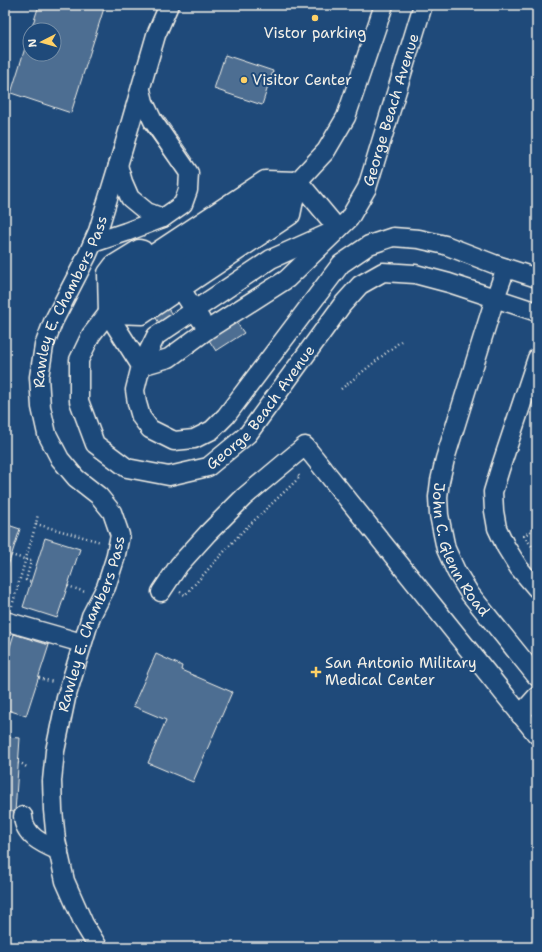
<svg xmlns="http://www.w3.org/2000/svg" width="542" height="952" viewBox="0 0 542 952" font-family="'Shantell Sans',sans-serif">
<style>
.building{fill:#4d6e92;stroke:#f4f1e8}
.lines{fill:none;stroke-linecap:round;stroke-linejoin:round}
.minor-casing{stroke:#f4f1e8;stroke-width:21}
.path{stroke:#f4f1e8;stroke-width:2.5;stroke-dasharray:1 3;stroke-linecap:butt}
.minor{stroke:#1f4a7a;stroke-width:18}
.poi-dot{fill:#ffd166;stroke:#1f4a7a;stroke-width:1.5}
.labels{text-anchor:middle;stroke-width:4;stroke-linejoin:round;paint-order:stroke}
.poi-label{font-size:15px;fill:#f4f1e8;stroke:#1f4a7a;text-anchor:start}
.street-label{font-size:15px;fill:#f4f1e8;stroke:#1f4a7a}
</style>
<rect width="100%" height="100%" fill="#1f4a7a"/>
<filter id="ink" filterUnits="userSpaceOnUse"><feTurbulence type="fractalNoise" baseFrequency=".025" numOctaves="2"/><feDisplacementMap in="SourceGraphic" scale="8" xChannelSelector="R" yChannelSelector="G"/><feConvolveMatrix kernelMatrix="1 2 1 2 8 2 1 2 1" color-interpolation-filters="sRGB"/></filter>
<g filter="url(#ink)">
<g class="building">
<polygon points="39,5 105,5 71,113 11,93 30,32 30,54 54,54 54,30 31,30"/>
<polygon points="225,55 273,71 262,105 214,89"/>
<polygon points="162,114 193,159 176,171 144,127"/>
<polygon points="166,306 174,317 161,326 154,315"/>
<polygon points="234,319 244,333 216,351 207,337"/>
<polygon points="5,524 20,529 5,575"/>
<polygon points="45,538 80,549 57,618 23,607"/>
<polygon points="14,634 49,645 26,716 5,709 5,663"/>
<polygon points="156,654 182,666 181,670 232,692 193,782 148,763 166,720 133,706"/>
<polygon points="5,737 20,738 15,812 5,811"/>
</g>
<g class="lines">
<g class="minor-casing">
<g id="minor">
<polyline points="118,165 123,182 130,198 147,212 163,218"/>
<path id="s1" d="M 298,181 L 273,189 L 205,237 L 126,290 L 91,335 L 79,360 L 79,401 L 95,444 L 127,468 L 169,476 L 208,467 L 248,434 L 342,305 L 360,285 L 383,272 L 415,274 L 449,283 L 537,312"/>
<polyline points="338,229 271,259 156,336 141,366 135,390 137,403 141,417 150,429 174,441 194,439 212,430 226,416 341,264 369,245 393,237 419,239 445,245 494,264 537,278"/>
<polyline points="93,243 126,232 163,218 183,204 188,190 189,173 153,121 144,102 141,90"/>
<polyline points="166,266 201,320"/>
<path id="s2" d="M 506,268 L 495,298 L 445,459 L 440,481 L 438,497 L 439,515 L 446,549 L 456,571 L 470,594 L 537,677"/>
<polyline points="110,305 117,278 265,180 298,181 338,229"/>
<polyline points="109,314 135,302 284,201 298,181 326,151 346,117 384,5"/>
<polyline points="113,314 142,315 291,215 297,186"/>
<polyline points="537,358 500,469 493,492 494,511 497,528 506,547 519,568 537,589"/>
<path id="s3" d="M 141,366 L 169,358 L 207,330 L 287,279 L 349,219 L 367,188 L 423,5"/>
<polyline points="141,366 108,314 107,273 113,265 139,249 143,250"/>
<polyline points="161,592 179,565 208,533 244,497 305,446 537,735"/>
<polyline points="5,621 82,643"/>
<polyline points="520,715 537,696"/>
<path d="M 23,816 C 24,836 43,844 59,851"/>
<path id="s4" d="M 98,947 L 84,924 L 65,881 L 56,840 L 53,810 L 52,781 L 55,751 L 66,698 L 91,616 L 106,587 L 115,559 L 120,535 L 112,512 L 99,496 L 76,478 L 60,459 L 47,434 L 41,407 L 39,377 L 44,346 L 53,322 L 87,256 L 98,231 L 123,149 L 156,35 L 169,5"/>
</g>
</g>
<g class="path">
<polyline points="341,389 401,341"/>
<polyline points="36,524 101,542"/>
<polyline points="537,526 524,536 537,553"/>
<polyline points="11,555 31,561 26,580 31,582"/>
<polyline points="68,586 85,592"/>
<polyline points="180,592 185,595 241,533 300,477 297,474"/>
<polyline points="12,606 36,524 38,514"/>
<polyline points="39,678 53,682"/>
<polyline points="18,763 22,764 28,768"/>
</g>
<use href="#minor" class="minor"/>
</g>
</g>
<g class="poi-dot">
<circle cx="315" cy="18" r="4"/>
<circle cx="244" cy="80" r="4"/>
<path d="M314 666h4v4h4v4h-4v4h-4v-4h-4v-4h4z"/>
</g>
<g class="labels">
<g class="poi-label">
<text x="315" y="38" text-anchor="middle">Vistor parking</text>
<text x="252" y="85">Visitor Center</text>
<text x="325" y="668">San Antonio Military<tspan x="325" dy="17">Medical Center</tspan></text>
</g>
<g class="street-label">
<text dy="5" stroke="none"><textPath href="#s3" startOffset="375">George Beach Avenue</textPath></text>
<text dy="5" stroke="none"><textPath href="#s4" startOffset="698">Rawley E. Chambers Pass</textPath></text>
<text dy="5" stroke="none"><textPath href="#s1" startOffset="579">George Beach Avenue</textPath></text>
<text dy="5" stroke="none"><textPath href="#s2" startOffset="297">John C. Glenn Road</textPath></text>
<text dy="5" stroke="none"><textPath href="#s4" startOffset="338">Rawley E. Chambers Pass</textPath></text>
</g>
</g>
<rect width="542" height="952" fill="none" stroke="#1f4a7a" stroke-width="20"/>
<rect x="10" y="10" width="522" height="932" fill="none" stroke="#f4f1e8" stroke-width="1.5" filter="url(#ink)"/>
<g transform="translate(42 42) rotate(264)"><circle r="19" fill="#1f4a7a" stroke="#748da6"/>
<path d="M0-3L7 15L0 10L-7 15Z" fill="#ffd166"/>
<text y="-6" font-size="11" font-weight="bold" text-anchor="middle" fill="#f4f1e8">N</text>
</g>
</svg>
